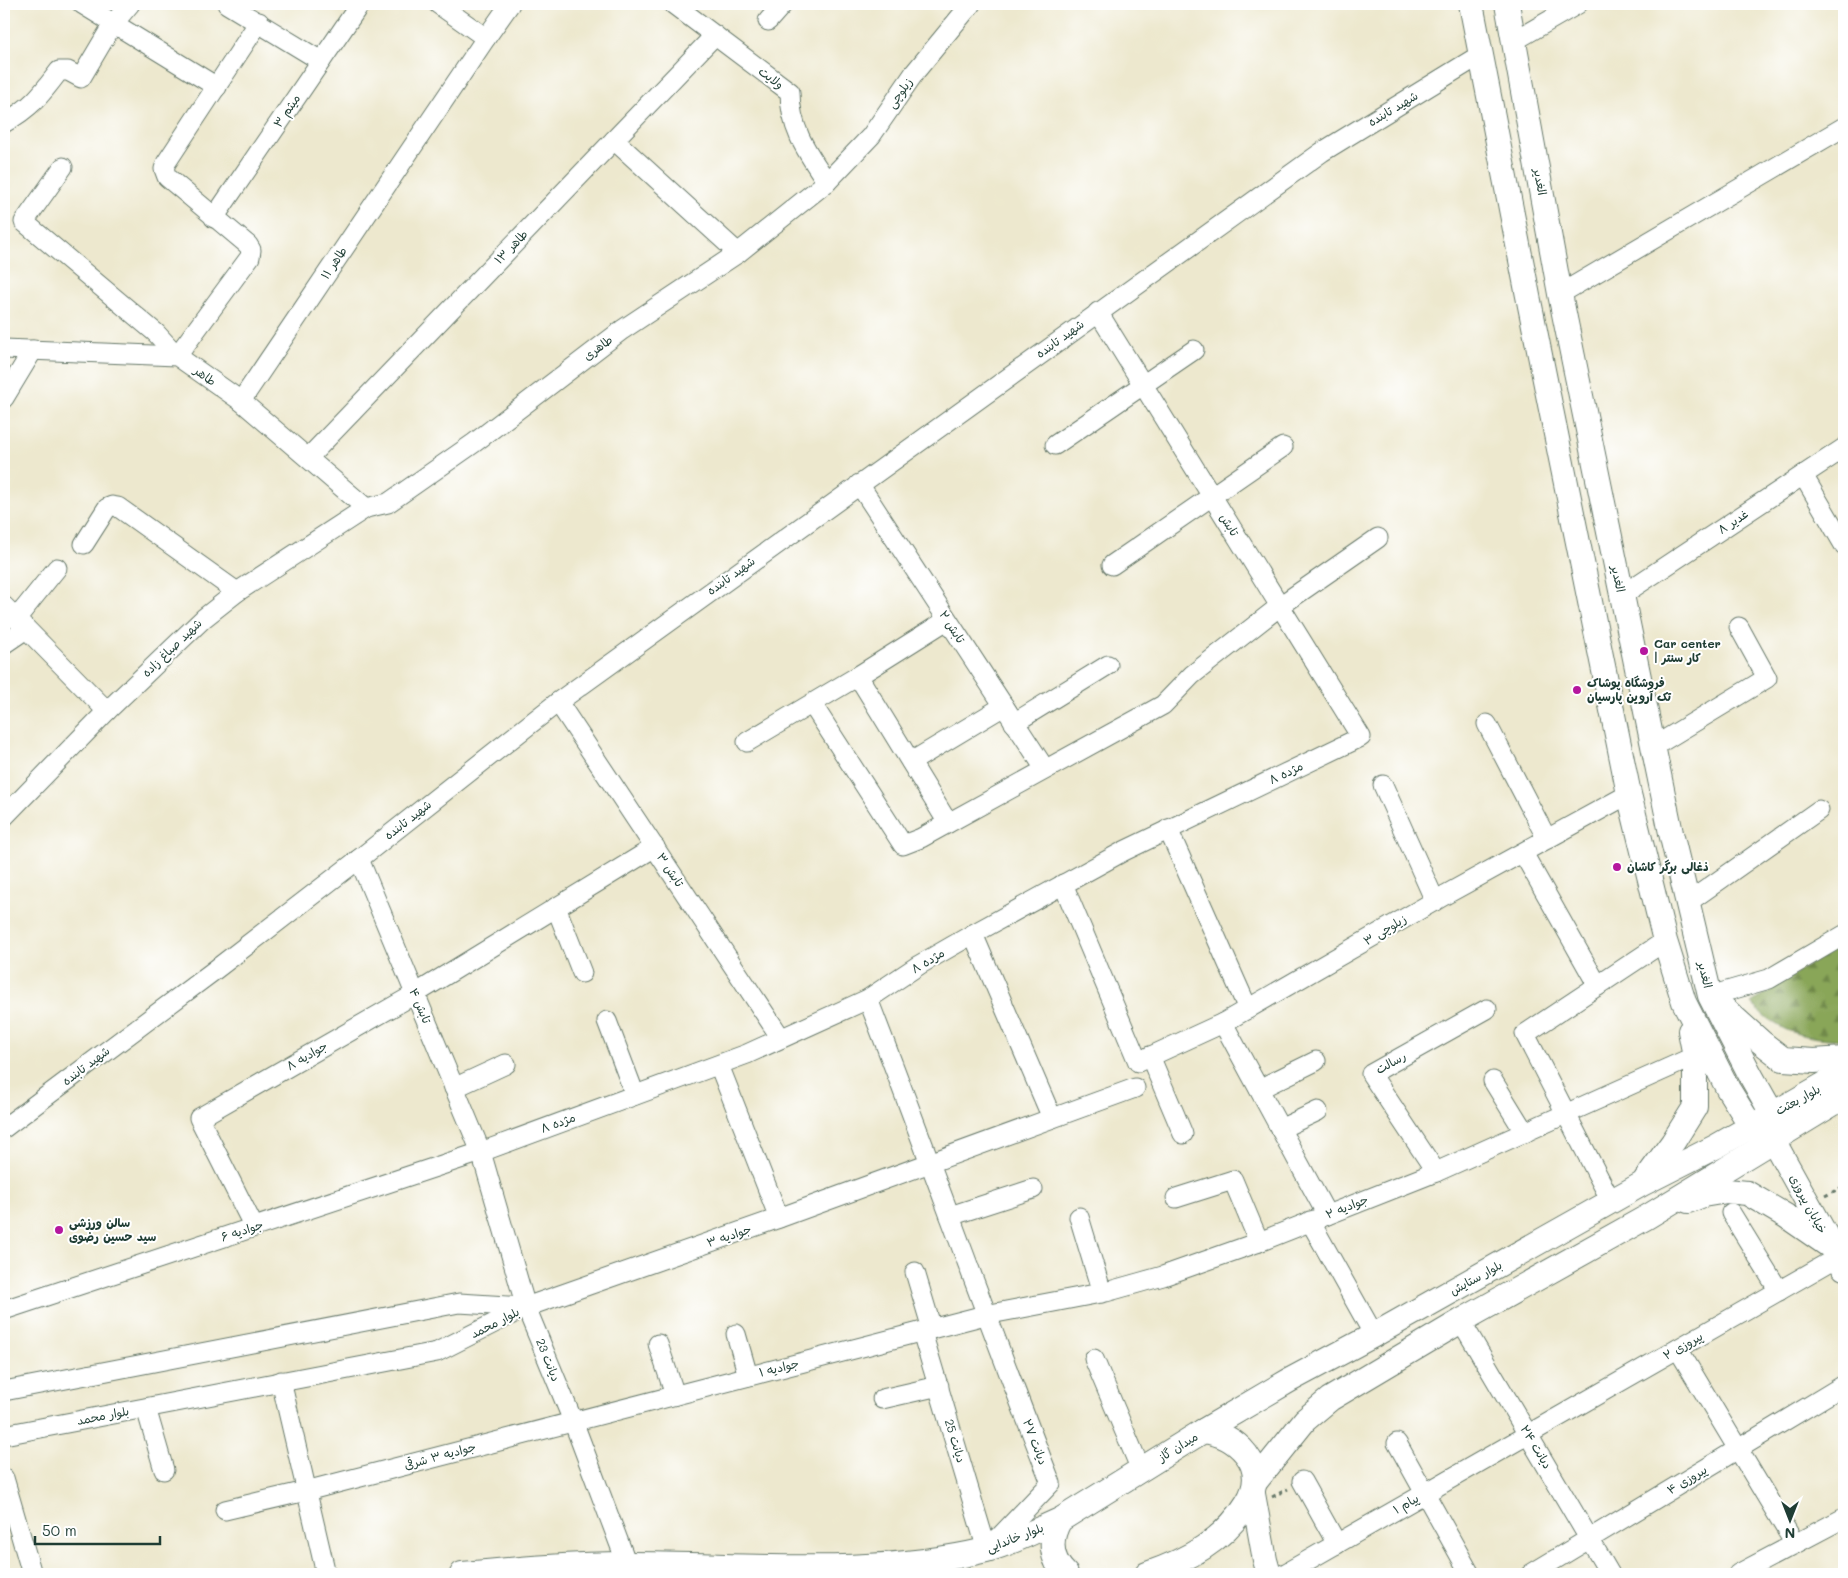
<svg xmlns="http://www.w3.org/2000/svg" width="1848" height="1578" viewBox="0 0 1848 1578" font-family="Mali,'Playpen Sans Arabic',sans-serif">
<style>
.forest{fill:url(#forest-firs);stroke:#547246}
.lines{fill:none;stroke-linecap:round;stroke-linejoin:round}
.minor-casing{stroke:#67796a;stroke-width:21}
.major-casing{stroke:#67796a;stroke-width:26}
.path{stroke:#67796a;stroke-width:3;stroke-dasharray:4 4;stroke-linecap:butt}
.minor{stroke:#fff;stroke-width:19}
.major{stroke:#fff;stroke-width:24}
.poi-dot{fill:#b5179e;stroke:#fff;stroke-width:2}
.labels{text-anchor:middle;stroke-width:4;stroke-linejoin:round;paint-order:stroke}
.street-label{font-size:12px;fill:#1f3d34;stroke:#fff}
.poi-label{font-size:12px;font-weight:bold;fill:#1f3d34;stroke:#fff;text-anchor:start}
</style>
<defs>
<pattern id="forest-firs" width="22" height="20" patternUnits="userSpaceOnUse" patternTransform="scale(1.25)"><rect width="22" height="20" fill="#89a659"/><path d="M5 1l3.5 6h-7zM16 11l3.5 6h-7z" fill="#6f884a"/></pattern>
</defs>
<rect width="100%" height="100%" fill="#fff"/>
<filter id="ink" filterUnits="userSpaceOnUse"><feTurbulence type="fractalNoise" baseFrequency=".02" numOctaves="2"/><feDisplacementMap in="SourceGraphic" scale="10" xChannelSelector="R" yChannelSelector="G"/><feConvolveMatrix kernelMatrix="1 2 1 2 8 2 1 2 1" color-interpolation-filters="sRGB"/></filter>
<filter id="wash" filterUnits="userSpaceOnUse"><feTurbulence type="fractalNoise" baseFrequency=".0096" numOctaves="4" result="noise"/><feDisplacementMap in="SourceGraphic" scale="20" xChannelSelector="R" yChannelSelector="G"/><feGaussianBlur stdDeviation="1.12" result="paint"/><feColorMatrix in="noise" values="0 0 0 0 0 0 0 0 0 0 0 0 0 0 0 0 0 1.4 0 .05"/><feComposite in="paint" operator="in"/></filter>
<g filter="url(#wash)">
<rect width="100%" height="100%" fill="#ede8ce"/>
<path class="forest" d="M 1844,941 L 1844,1040 C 1803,1038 1780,1034 1751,1003 Z"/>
</g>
<g filter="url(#ink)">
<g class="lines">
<g class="minor-casing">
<g id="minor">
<polyline points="82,4 217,87"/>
<polyline points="227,4 321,61"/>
<polyline points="438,4 486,38"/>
<path d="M 673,4 L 790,92 C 790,129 807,152 827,182"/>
<polyline points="768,21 783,4"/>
<polyline points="1514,41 1578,4"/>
<path d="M 4,123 C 31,108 41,95 59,71 L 68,71 L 81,78 L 113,24 L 130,4"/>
<polyline points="614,140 738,253"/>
<polyline points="63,167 24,222 156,333 177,356 250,257 251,250 248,245 167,177 164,169 166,163 259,22"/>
<polyline points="214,218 360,4"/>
<polyline points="1560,294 1844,127"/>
<polyline points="4,349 177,356 241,401 366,508"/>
<polyline points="4,398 33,350"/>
<polyline points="241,401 486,38 510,4"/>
<polyline points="1055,445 1194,350"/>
<polyline points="308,458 715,35"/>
<polyline points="1803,475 1844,545"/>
<polyline points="859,484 1045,769"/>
<polyline points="84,544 107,508 112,506 118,507 237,592"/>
<polyline points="1112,565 1283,447"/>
<polyline points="1622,595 1844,448"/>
<polyline points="4,606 107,711"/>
<polyline points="16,619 57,568"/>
<polyline points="4,644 26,629"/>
<polyline points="858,676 948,823"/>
<polyline points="558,702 781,1038"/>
<polyline points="812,704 903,845 921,838 1163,705 1192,675 1280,606 1378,538"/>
<polyline points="1014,723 1108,665"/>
<polyline points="1487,724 1547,839"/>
<polyline points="747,742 858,676 947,620"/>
<polyline points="1653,747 1767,678 1739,627"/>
<polyline points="911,762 1004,706"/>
<polyline points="1383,785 1435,901"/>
<polyline points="4,817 107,711 204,618 237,592 366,508 388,503 474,443 622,330 738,253 827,182 871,136 915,72 971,4"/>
<polyline points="1168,829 1248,1009"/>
<polyline points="1523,853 1598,986"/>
<polyline points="359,859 481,1152 526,1307 573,1421 627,1564"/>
<polyline points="1063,884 1138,1062 1223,1023 1445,895 1629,794"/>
<polyline points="1687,903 1819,810"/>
<polyline points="556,907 582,973"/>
<polyline points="973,934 1052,1118"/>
<polyline points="1710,996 1769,979 1844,935"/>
<path d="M 868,999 C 930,1160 988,1322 1051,1483 L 987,1550"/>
<polyline points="607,1021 635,1095"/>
<polyline points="1223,1023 1327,1215"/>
<polyline points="1150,1056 1183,1134"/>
<polyline points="719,1065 779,1218"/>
<polyline points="1493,1081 1525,1133"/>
<polyline points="454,1088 506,1064"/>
<polyline points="1259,1089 1316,1061"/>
<polyline points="4,1128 211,973 359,859 558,702 1322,152 1480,55"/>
<polyline points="1280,1129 1318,1111"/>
<polyline points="1436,1172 1371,1074 1487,1009"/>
<polyline points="1176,1198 1233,1180 1259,1242"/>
<polyline points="1611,1201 1525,1034 1665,941"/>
<polyline points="1731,1213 1779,1291"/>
<polyline points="950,1216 1033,1189"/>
<polyline points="1079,1217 1102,1293"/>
<polyline points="1310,1221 1374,1335"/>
<polyline points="254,1227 199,1118 415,994 655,847"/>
<polyline points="915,1272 932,1329"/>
<polyline points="4,1310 481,1152 747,1054 868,999 919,965 973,934 1124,851 1361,737 1098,312"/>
<polyline points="1461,1321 1610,1574"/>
<polyline points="922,1332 987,1550"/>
<polyline points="736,1334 748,1376"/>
<polyline points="658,1344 675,1395"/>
<polyline points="1678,1349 1795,1544"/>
<polyline points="1094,1359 1141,1470"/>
<polyline points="281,1381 326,1574"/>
<polyline points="4,1391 459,1303 525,1307"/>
<polyline points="882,1399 939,1386"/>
<polyline points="146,1408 164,1470"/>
<polyline points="4,1435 437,1352 526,1307 779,1218 1135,1088"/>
<polyline points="1397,1443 1470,1574"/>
<polyline points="4,1478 32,1574"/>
<polyline points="1302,1481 1337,1544"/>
<polyline points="225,1510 306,1491 985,1315 1106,1292 1163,1276 1259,1242 1436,1172 1695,1056"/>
<polyline points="1284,1574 1838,1257"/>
<polyline points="1531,1574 1844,1385"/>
<polyline points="1738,1574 1844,1518"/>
</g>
</g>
<g class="major-casing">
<g id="major">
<polyline points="1471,4 1528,296 1629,794 1665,941 1684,1002 1728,1089 1751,1126 1773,1140 1844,1268"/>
<polyline points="1507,4 1560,294 1671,833 1710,996 1751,1076 1773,1115 1773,1140"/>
<polyline points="1721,1006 1761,1042 1783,1059 1814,1061 1844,1059"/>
<polyline points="1646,1179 1673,1142 1695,1107 1695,1056 1690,1031"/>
<polyline points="1688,1201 1703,1195 1727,1191 1747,1193 1786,1216 1828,1245"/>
<polyline points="1203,1431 1290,1380 1374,1335 1642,1184 1717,1146 1844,1073"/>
<polyline points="1256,1481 1305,1420 1330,1399 1461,1321 1647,1217 1844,1097"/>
<polyline points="1253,1494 1265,1560 1269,1574"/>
<path d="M 462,1574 C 517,1569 572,1564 628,1564 C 747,1564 869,1578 986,1550 C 1011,1544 1036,1530 1060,1520"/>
<path d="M 1066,1574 C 1050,1559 1049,1539 1060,1520 L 1203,1431 C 1220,1433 1235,1440 1246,1454 C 1258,1469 1257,1487 1247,1503 C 1224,1541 1187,1560 1147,1574"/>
</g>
</g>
<g class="path">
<polyline points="1825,1196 1844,1186"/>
<polyline points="1272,1497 1288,1489"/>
</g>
<use href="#minor" class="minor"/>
<use href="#major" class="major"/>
</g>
</g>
<g class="poi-dot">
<circle cx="1644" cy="651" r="5"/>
<circle cx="1577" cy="690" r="5"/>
<circle cx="1617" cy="867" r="5"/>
<circle cx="59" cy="1230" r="5"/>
</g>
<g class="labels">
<g class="street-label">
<text transform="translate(771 78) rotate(37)" y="4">ولایت</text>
<text transform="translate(900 93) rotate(-55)" y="4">زیلوچی</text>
<text transform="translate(1393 109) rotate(-31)" y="4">شهید تابنده</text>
<text transform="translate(287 111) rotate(-56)" y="4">میثم ۳</text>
<text transform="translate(1540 182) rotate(80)" y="4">الغدیر</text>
<text transform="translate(511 247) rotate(-46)" y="4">طاهر ۱۳</text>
<text transform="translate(334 263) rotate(-56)" y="4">طاهر ۱۱</text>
<text transform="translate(1060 339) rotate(-36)" y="4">شهید تابنده</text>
<text transform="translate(598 348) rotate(-37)" y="4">طاهری</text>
<text transform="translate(205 376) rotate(36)" y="4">طاهر</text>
<text transform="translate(1733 522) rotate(-34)" y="4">غدیر ۸</text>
<text transform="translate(1229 525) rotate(58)" y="4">تابش</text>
<text transform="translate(731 576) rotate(-36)" y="4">شهید تابنده</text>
<text transform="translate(1618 579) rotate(78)" y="4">الغدیر</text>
<text transform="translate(952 627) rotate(57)" y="4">تابش ۲</text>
<text transform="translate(172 648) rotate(-44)" y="4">شهید صباغ زاده</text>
<text transform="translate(1286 773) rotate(-26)" y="4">مژده ۸</text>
<text transform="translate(408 820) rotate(-38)" y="4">شهید تابنده</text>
<text transform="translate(670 870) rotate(56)" y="4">تابش ۳</text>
<text transform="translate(1385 930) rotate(-31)" y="4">زیلوچی ۳</text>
<text transform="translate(928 961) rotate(-31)" y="4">مژده ۸</text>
<text transform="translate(1705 975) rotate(77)" y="4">الغدیر</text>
<text transform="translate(420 1006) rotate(67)" y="4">تابش ۴</text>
<text transform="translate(307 1056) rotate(-30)" y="4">جوادیه ۸</text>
<text transform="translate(1391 1063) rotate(-29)" y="4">رسالت</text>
<text transform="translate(86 1066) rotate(-37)" y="4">شهید تابنده</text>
<text transform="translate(1798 1100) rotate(-29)" y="4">بلوار بعثت</text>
<text transform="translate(558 1123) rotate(-20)" y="4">مژده ۸</text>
<text transform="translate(1808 1204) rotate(62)" y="4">خیابان پیروزی</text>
<text transform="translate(1347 1207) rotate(-22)" y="4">جوادیه ۲</text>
<text transform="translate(242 1231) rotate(-18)" y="4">جوادیه ۶</text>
<text transform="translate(729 1236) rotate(-19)" y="4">جوادیه ۳</text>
<text transform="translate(1476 1278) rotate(-29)" y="4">بلوار ستایش</text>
<text transform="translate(495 1323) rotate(-27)" y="4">بلوار محمد</text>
<text transform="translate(1683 1346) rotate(-30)" y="4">پیروزی ۲</text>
<text transform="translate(548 1360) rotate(68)" y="4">دیانت 23</text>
<text transform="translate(779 1368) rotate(-14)" y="4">جوادیه ۱</text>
<text transform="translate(103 1416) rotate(-11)" y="4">بلوار محمد</text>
<text transform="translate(955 1441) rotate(73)" y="4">دیانت 25</text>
<text transform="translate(1035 1442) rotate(69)" y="4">دیانت ۲۷</text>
<text transform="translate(1178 1447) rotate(-32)" y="4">میدان گاز</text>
<text transform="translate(1536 1447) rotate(59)" y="4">دیانت ۲۴</text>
<text transform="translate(440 1456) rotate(-15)" y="4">جوادیه ۳ شرقی</text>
<text transform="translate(1687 1480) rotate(-31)" y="4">پیروزی ۴</text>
<text transform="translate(1406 1504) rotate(-30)" y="4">پیام ۱</text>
<text transform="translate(1015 1538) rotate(-21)" y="4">بلوار خاندایی</text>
</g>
<g class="poi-label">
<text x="1654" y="648">Car center<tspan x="1654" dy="14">| کار سنتر</tspan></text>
<text x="1587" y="687">فروشگاه پوشاک<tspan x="1587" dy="14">تک آروین پارسیان</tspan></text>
<text x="1627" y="871">ذغالی برگر کاشان</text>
<text x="69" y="1227">سالن ورزشی<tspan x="69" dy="14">سید حسین رضوی</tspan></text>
</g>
</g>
<rect width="1848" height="1578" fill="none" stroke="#fff" stroke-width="20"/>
<g transform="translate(1790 1520) rotate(180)" stroke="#ffffff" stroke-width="4" paint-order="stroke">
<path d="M0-4L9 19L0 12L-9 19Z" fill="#1f3d34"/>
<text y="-8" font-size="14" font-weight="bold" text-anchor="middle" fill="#1f3d34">N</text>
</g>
<path d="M35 1536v8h125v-8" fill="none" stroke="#1f3d34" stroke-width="2.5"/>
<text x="42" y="1536" font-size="15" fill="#1f3d34" stroke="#ffffff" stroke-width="4" paint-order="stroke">50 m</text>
</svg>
